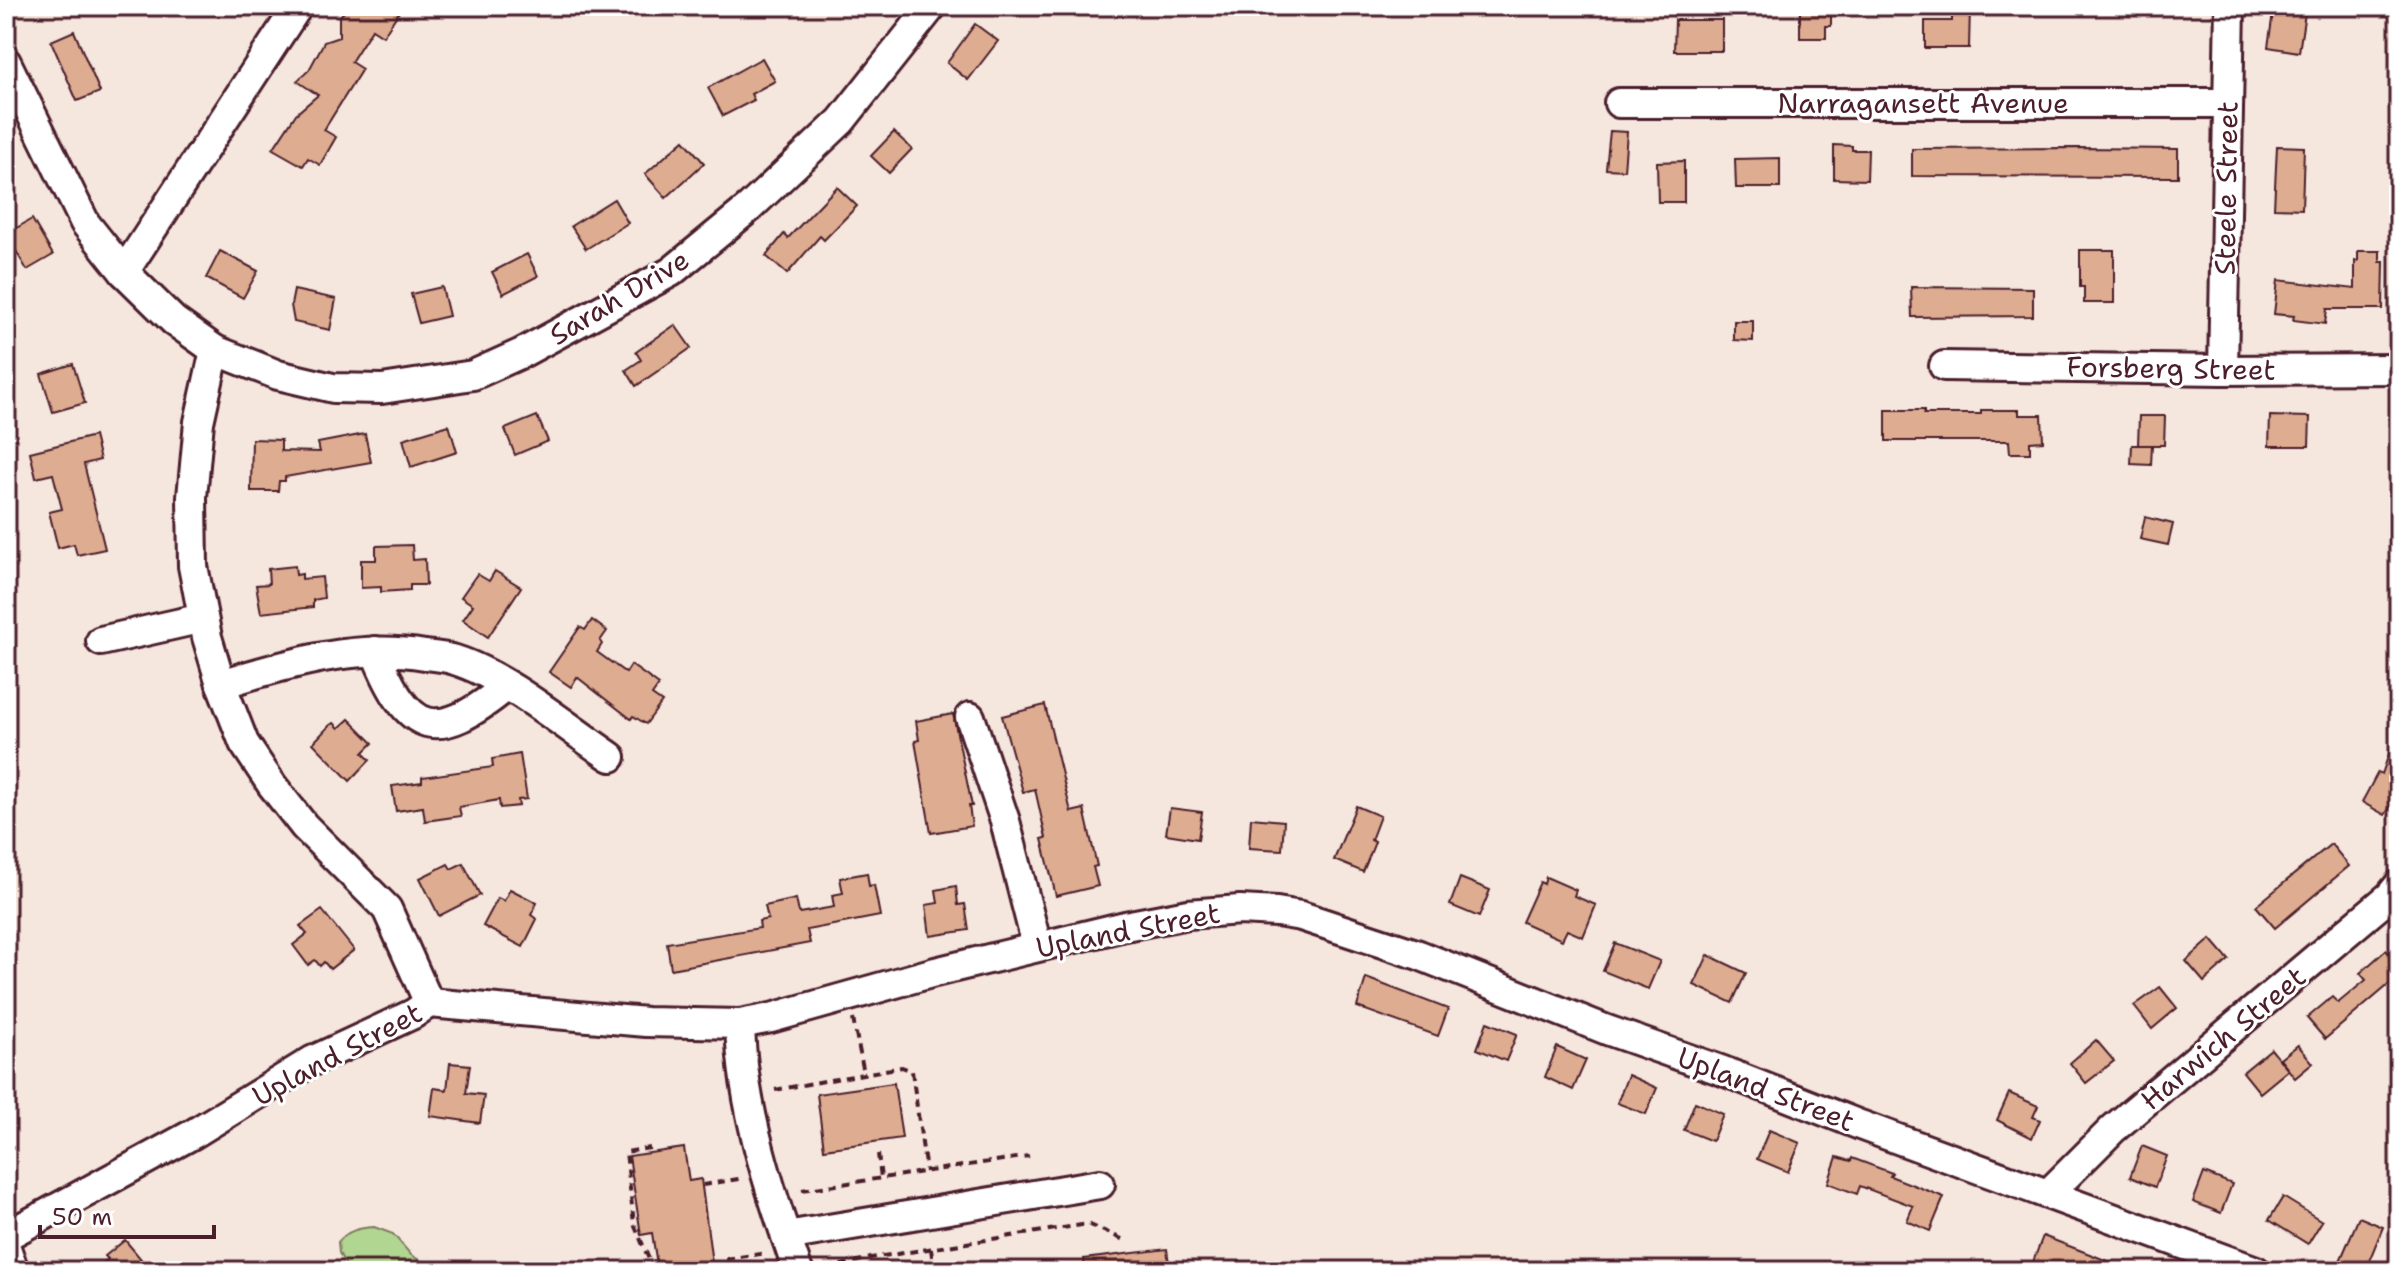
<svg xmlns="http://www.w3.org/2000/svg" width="2405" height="1277" viewBox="0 0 2405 1277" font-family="'Shantell Sans',sans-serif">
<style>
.green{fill:#b1d691;stroke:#7e7a5e;stroke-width:2}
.building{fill:#deac90;stroke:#4a1f2b;stroke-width:2}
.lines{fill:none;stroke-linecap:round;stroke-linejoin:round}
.minor-casing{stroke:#4a1f2b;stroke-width:34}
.path{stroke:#4a1f2b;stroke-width:4;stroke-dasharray:8 6;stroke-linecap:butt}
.minor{stroke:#fff;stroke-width:28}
.labels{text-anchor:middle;stroke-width:6;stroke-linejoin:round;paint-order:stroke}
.street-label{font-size:28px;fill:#4a1f2b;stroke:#fff}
</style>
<rect width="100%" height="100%" fill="#f5e6de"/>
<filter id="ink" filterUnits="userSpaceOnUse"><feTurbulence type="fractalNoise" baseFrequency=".0125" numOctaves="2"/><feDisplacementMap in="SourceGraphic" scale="16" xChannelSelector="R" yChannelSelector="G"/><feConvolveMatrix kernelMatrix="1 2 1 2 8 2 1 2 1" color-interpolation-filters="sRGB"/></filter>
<g filter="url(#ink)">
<path class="green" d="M 374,1227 L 393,1234 L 411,1255 L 438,1271 L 349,1271 L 339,1253 L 338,1242 C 348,1230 359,1228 374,1227 Z"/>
<g class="building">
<polygon points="350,6 403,6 383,36 372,29 351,62 362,69 324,130 336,137 320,165 308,158 303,166 273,149 296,114 318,95 297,81 309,70 324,42 339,37 339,17"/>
<polygon points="1800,6 1831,8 1831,26 1826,26 1826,38 1800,38"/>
<polygon points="1952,6 1970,6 1969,48 1925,48 1925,21 1952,21"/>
<polygon points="2274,6 2306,6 2299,52 2268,47"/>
<polygon points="1675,20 1722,20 1722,51 1674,51"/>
<polygon points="975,24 998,41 968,80 947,63"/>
<polygon points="74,31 100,92 77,101 51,41"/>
<polygon points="762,58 775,81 751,94 754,100 723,116 708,88"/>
<polygon points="1610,131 1627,132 1624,170 1606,169"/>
<polygon points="894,132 912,149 889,173 871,156"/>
<polygon points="684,140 704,163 666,198 645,174"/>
<polygon points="1834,145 1852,146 1852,150 1868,150 1867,180 1834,179"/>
<polygon points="2277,146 2304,147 2302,209 2274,208"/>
<polygon points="2077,148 2178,149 2178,177 1912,176 1912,149"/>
<polygon points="1780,158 1780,188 1736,188 1735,159"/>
<polygon points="1684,161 1684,202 1658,202 1657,162"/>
<polygon points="837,187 857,206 824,240 820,236 787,274 766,256 784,234 788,238"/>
<polygon points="614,199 628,223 586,249 571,226"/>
<polygon points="32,219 53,255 27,270 6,234"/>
<polygon points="2080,250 2114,250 2114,303 2084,303 2084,287 2080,287"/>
<polygon points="220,251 258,271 243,298 206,278"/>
<polygon points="2358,251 2380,251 2380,262 2384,262 2383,309 2327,309 2325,324 2293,320 2294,316 2274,314 2278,280 2355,289 2355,261 2358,261"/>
<polygon points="527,254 538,276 503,294 492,272"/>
<polygon points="442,287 449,316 419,323 411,294"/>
<polygon points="1911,287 2033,288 2033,316 1912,317"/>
<polygon points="294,290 336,299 330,330 294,322 291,305"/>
<polygon points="1734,321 1753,321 1753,341 1734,340"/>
<polygon points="675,325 691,348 636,386 626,370 641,360 636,352"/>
<polygon points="73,364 85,403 53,412 41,374"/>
<polygon points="1886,410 1924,410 1924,414 1981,414 1981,410 2019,410 2019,415 2042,415 2043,441 2030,442 2030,453 2010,453 2009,441 1886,441"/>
<polygon points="537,416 548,441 515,455 505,429"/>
<polygon points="2139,416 2165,416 2164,445 2138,445"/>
<polygon points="2270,416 2310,417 2309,446 2269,446"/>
<polygon points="449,425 457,452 411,467 403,439"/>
<polygon points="365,434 371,462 285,477 285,481 279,481 278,491 251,491 252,439 281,440 281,451 320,452 318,443"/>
<polygon points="94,436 100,460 84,464 105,549 77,555 74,544 58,548 49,512 62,509 53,474 36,478 30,452"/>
<polygon points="2132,445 2152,445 2151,465 2131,464"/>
<polygon points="2145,517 2173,524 2168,545 2140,539"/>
<polygon points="412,545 413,560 425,559 426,585 410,585 410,590 381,592 381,587 361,588 361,560 376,560 376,546"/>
<polygon points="295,566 296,575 302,574 302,579 322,577 324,598 313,600 313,607 261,613 256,585 269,584 268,569"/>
<polygon points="495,571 521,587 488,637 463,620 473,605 461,597 477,574 489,581"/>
<polygon points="592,620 607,631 600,641 602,644 597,652 626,673 631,665 659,685 652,695 662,702 646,724 633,716 631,719 577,677 571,687 549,672 580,627 585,630"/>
<polygon points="1045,705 1071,812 1084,809 1097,866 1093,867 1098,886 1056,896 1042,839 1046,838 1035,789 1023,792 1002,716"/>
<polygon points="953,714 972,806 969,806 972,826 931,833 915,741 919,740 916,721"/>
<polygon points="349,719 373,743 363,753 370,760 350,781 313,743 330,725 334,723 339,728"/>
<polygon points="2396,734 2399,735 2399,807 2392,804 2385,815 2362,802 2378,772 2382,774"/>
<polygon points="520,754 527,799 518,800 519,806 500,808 499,800 459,807 461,816 425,821 423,807 396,811 392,786 422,782 422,777 493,767 492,759"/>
<polygon points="1356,806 1380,816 1371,840 1375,842 1363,872 1334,860"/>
<polygon points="1170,808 1202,812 1198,839 1166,834"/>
<polygon points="1251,818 1284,821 1282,850 1249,848"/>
<polygon points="2331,844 2349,866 2275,928 2256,906"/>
<polygon points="463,863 480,895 439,916 420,878 448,864 451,869"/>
<polygon points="867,873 869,886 874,885 880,916 807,930 810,943 671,969 667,943 760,928 759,921 768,919 765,906 796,899 799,913 834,907 832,895 843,893 840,878"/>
<polygon points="1546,877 1576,890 1574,896 1596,905 1583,937 1567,930 1562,940 1522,922 1540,882 1544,884"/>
<polygon points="1460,878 1490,890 1479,917 1450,905"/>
<polygon points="956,886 958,905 965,904 969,930 930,936 926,905 938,903 936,890"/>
<polygon points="510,889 537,903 531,915 537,919 523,947 483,926 498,898 504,901"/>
<polygon points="322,910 354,950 330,969 324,962 320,966 315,960 308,965 293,945 307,934 300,926"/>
<polygon points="2211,939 2229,960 2204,982 2186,961"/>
<polygon points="1615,943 1660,961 1648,989 1603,971"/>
<polygon points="2386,950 2399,965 2399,976 2325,1039 2307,1018 2332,997 2338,1003 2366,980 2360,973"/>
<polygon points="1708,955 1746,973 1732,1003 1694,985"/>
<polygon points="1366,978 1448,1009 1438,1036 1357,1007"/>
<polygon points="2160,987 2177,1008 2152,1029 2134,1006"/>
<polygon points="1487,1022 1517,1034 1506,1061 1477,1049"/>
<polygon points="2096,1040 2114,1061 2086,1083 2070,1063"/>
<polygon points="2298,1045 2313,1063 2295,1078 2280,1059"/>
<polygon points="1557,1047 1586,1060 1573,1090 1545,1077"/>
<polygon points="2271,1049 2288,1070 2260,1093 2243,1072"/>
<polygon points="450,1063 470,1065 466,1093 484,1095 480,1123 430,1116 434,1088 447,1090"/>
<polygon points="1628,1075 1657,1088 1646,1114 1617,1103"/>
<polygon points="894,1083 902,1138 824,1149 817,1094"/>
<polygon points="2009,1093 2038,1106 2033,1117 2040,1120 2032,1138 1997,1120"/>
<polygon points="1695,1102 1723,1114 1712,1141 1684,1130"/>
<polygon points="1769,1130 1800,1143 1788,1172 1757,1159"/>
<polygon points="2142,1146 2167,1156 2155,1187 2130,1177"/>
<polygon points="684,1148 689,1181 701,1179 713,1271 658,1271 652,1233 641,1235 629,1156"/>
<polygon points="1837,1157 1851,1161 1852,1158 1892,1173 1890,1176 1944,1197 1930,1231 1907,1221 1913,1206 1860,1186 1857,1194 1828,1183"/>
<polygon points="2204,1173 2232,1184 2221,1213 2193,1202"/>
<polygon points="2283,1197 2322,1221 2308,1244 2269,1220"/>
<polygon points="2359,1217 2383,1227 2365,1271 2340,1261"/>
<polygon points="2043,1236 2131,1270 2131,1271 2056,1271 2033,1262"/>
<polygon points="125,1240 141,1259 125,1271 93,1271 108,1259 105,1256"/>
<polygon points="1167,1249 1170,1271 1085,1271 1084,1259"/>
</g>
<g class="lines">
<g class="minor-casing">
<g id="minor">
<polyline points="6,62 85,223 124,272 174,321 215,350 278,375 333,388 382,389 473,375 522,353 671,272 749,208 841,121 932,6"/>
<polyline points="1619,103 2227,103"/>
<polyline points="124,272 298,6"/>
<polyline points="215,350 199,422 192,497 193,566 207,637 221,684 244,743 272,785 304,826 387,909 429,1003"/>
<polyline points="1944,366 2223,370 2399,369"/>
<polyline points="2223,370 2230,6"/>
<polyline points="101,641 203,618"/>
<path d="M 375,651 C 409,736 436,744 507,686"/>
<path d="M 221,684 C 288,664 354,643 425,655 C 435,656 446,657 455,660 C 504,675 568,728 611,757"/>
<polyline points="970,717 1005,821 1037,946"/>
<path d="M 740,1024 C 742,1108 770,1192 798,1271"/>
<polyline points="2049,1193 2113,1129 2390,896 2399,885"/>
<polyline points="6,1236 193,1134 312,1061 413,1014 429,1003 646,1022 740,1024 771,1018 935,972 1125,926 1188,914 1240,910 1277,912 1301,916 1419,955 1607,1030 1723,1071 1860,1125 2256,1271"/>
<polyline points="786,1236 1100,1184"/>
<polyline points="6,1248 14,1271"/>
</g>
</g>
<g class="path">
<polyline points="853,1019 864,1073"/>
<polyline points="775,1090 902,1067 912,1071 926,1172"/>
<polyline points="650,1148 626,1152 634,1224 654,1271"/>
<polyline points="878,1154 881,1178"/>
<polyline points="703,1185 744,1178"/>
<polyline points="802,1190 1029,1156"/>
<polyline points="931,1249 934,1270"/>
<polyline points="726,1259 767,1253"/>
<polyline points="827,1268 871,1258 1088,1224 1124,1240"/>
</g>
<use href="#minor" class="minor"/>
</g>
</g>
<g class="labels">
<g class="street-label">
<text x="1923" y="113">Narragansett Avenue</text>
<text transform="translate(2226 188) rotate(-89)" y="10">Steele Street</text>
<text transform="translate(619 297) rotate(-31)" y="10">Sarah Drive</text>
<text transform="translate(2171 368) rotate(1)" y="10">Forsberg Street</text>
<text transform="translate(1128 930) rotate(-11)" y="10">Upland Street</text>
<text transform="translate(2223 1038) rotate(-40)" y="10">Harwich Street</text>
<text transform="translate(337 1054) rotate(-28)" y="10">Upland Street</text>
<text transform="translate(1766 1089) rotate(21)" y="10">Upland Street</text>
</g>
</g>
<rect width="2405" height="1277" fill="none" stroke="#fff" stroke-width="32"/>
<rect x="16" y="16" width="2373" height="1245" fill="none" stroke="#4a1f2b" stroke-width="3" filter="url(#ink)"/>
<path d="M40 1225v12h174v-12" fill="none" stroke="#4a1f2b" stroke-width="4"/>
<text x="52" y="1225" font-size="24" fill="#4a1f2b" stroke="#ffffff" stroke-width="6" paint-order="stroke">50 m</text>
</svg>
